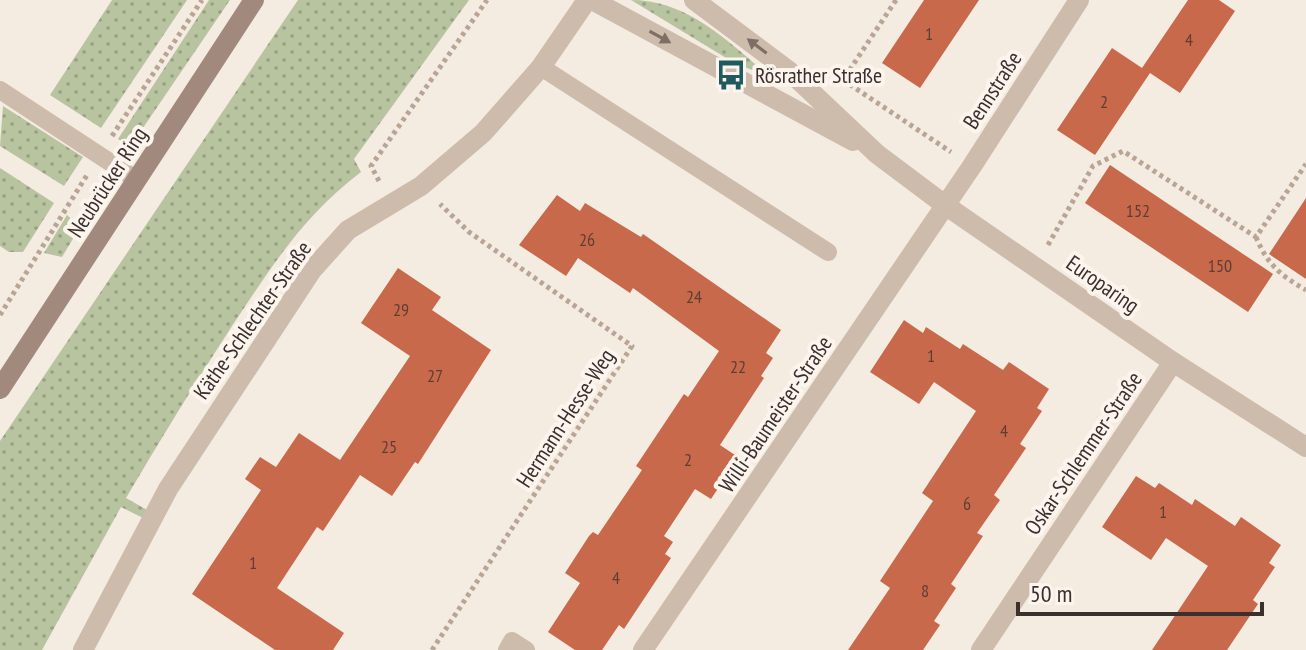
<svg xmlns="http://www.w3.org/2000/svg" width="1306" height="650" viewBox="0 0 1306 650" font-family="'PT Sans Narrow',sans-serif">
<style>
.grass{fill:url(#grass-dots)}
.building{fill:#c8694b}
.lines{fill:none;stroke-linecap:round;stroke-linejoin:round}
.path{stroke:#b9a596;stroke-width:5;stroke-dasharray:4 4;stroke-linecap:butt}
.lane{stroke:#cdbbac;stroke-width:18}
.street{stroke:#cdbbac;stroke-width:20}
.secondary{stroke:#a18a7d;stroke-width:20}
.oneway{fill:#7d6f65}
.labels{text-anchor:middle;stroke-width:8;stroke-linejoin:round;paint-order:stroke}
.number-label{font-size:18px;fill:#5e3e33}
.poi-label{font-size:22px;fill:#3b302b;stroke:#fbf5ee;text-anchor:start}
.street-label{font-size:22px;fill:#3b302b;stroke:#fbf5ee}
</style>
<defs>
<pattern id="grass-dots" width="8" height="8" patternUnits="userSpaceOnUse" patternTransform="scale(2)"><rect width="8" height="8" fill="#b8c4a0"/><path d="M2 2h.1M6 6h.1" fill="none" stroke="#97a083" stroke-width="1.8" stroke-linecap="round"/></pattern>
</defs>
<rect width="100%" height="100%" fill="#f4ebe1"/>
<g class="grass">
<polygon points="112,0 187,0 101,128 50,95"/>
<polygon points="209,0 230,0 130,147 118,139"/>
<path d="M 298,0 L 469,0 L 354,159 L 361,172 C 303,216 272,266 232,326 C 195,383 160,440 126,498 L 149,511 L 145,519 L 121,507 L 42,650 L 0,650 L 0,441 Z"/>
<path d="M 631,0 C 681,0 718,32 755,64 L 755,71 L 736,64 Z"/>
<polygon points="3,106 83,157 64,186 0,146"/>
<polygon points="0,168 54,203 23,252 9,252 0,246"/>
<polygon points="67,215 80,227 62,257 44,253"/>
</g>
<g class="building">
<polygon points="924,0 979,0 920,88 882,63"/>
<polygon points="1188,0 1219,0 1235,11 1180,93 1150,73 1095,155 1057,130 1112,48 1142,68"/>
<polygon points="1110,165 1273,274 1248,312 1085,203"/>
<polygon points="557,195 580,211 585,203 641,237 643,234 781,330 766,353 773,358 761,376 764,378 720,445 738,457 735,463 711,499 695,489 664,536 673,542 665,554 671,558 624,629 619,625 602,650 575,650 548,632 580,583 565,573 589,536 593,532 598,535 642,470 636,466 684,394 688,397 719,351 633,288 630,293 578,258 566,276 519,245"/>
<polygon points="1306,198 1306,279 1269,254"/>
<polygon points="398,268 441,297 432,310 491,350 418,464 415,462 392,496 360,475 323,531 317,527 277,588 344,633 333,650 275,650 192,594 261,490 245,479 260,457 276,467 299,433 340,460 410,356 361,323"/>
<polygon points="904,320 923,333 926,327 960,349 963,344 1003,370 1009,362 1049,389 1037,408 1042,411 1020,444 1026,448 994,495 1000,500 977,533 983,536 951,584 956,588 934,621 940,625 923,650 848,650 890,588 880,581 933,501 922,493 976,411 934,382 919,404 870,372"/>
<polygon points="1136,476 1155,488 1159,483 1192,505 1195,499 1235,526 1241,517 1281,545 1269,563 1275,567 1253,600 1258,604 1227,650 1152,650 1208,566 1166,538 1151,560 1102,527"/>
</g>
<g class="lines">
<g class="path">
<polyline points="896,0 843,80 951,152"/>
<polyline points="112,136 202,0"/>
<polyline points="379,181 371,166 487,0"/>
<path d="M 1256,237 C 1267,264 1281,276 1306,290"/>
<polyline points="1048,245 1093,166 1123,151 1256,237 1306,164"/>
<polyline points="0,315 87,175"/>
<polyline points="432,650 632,346 469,232 440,204"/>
</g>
<g class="lane">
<polyline points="541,67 828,252"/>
<polyline points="0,90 137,180"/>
<polyline points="507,650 512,641 526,650"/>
</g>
<g class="street">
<polyline points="592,0 853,141"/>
<polyline points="694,0 789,71 877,154 945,205 1173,362 1306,447"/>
<polyline points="83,650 168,489 312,270 348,230 421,186 483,133 541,67 587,0"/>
<polyline points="643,650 972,166 1079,0"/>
<polyline points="981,650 1173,362"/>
</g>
<polyline class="secondary" points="0,389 254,0"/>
</g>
<defs><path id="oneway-solid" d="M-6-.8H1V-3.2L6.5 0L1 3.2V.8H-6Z" transform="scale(2)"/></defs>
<g class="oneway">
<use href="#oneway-solid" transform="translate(660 37) rotate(29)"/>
<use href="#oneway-solid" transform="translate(757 46) rotate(-143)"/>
</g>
<defs>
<g id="bus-bare" transform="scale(2.4)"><path d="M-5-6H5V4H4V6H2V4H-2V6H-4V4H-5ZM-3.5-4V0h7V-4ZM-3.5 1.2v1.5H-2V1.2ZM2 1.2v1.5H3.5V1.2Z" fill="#1f5a5e" stroke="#fbf5ee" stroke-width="2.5" paint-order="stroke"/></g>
</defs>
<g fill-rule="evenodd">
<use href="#bus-bare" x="731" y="75"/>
</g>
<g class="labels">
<g class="number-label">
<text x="929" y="40">1</text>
<text x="1189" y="46">4</text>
<text x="1104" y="108">2</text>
<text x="1138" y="217">152</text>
<text x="587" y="246">26</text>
<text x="1220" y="272">150</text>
<text x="694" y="303">24</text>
<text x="401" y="316">29</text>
<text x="931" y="362">1</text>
<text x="738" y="373">22</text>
<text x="435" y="382">27</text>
<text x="1004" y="437">4</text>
<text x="389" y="453">25</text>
<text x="688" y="466">2</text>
<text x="967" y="510">6</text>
<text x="1163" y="518">1</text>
<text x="253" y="569">1</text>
<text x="616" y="584">4</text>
<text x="925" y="597">8</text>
</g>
<g class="poi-label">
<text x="755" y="83">Rösrather Straße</text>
</g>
<g class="street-label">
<text transform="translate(992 90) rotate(-57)" y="8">Bennstraße</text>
<text transform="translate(107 182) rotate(-57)" y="8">Neubrücker Ring</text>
<text transform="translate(1103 284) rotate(35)" y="8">Europaring</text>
<text transform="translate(252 320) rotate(-55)" y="8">Käthe-Schlechter-Straße</text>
<text transform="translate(775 414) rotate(-56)" y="8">Willi-Baumeister-Straße</text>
<text transform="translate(565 418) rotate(-57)" y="8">Hermann-Hesse-Weg</text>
<text transform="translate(1083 453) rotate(-56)" y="8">Oskar-Schlemmer-Straße</text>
</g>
</g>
<path d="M1018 602v12h244v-12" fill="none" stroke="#3b302b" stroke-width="4"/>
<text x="1030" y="602" font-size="24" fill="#3b302b" stroke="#fbf5ee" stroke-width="6" paint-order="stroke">50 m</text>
</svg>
